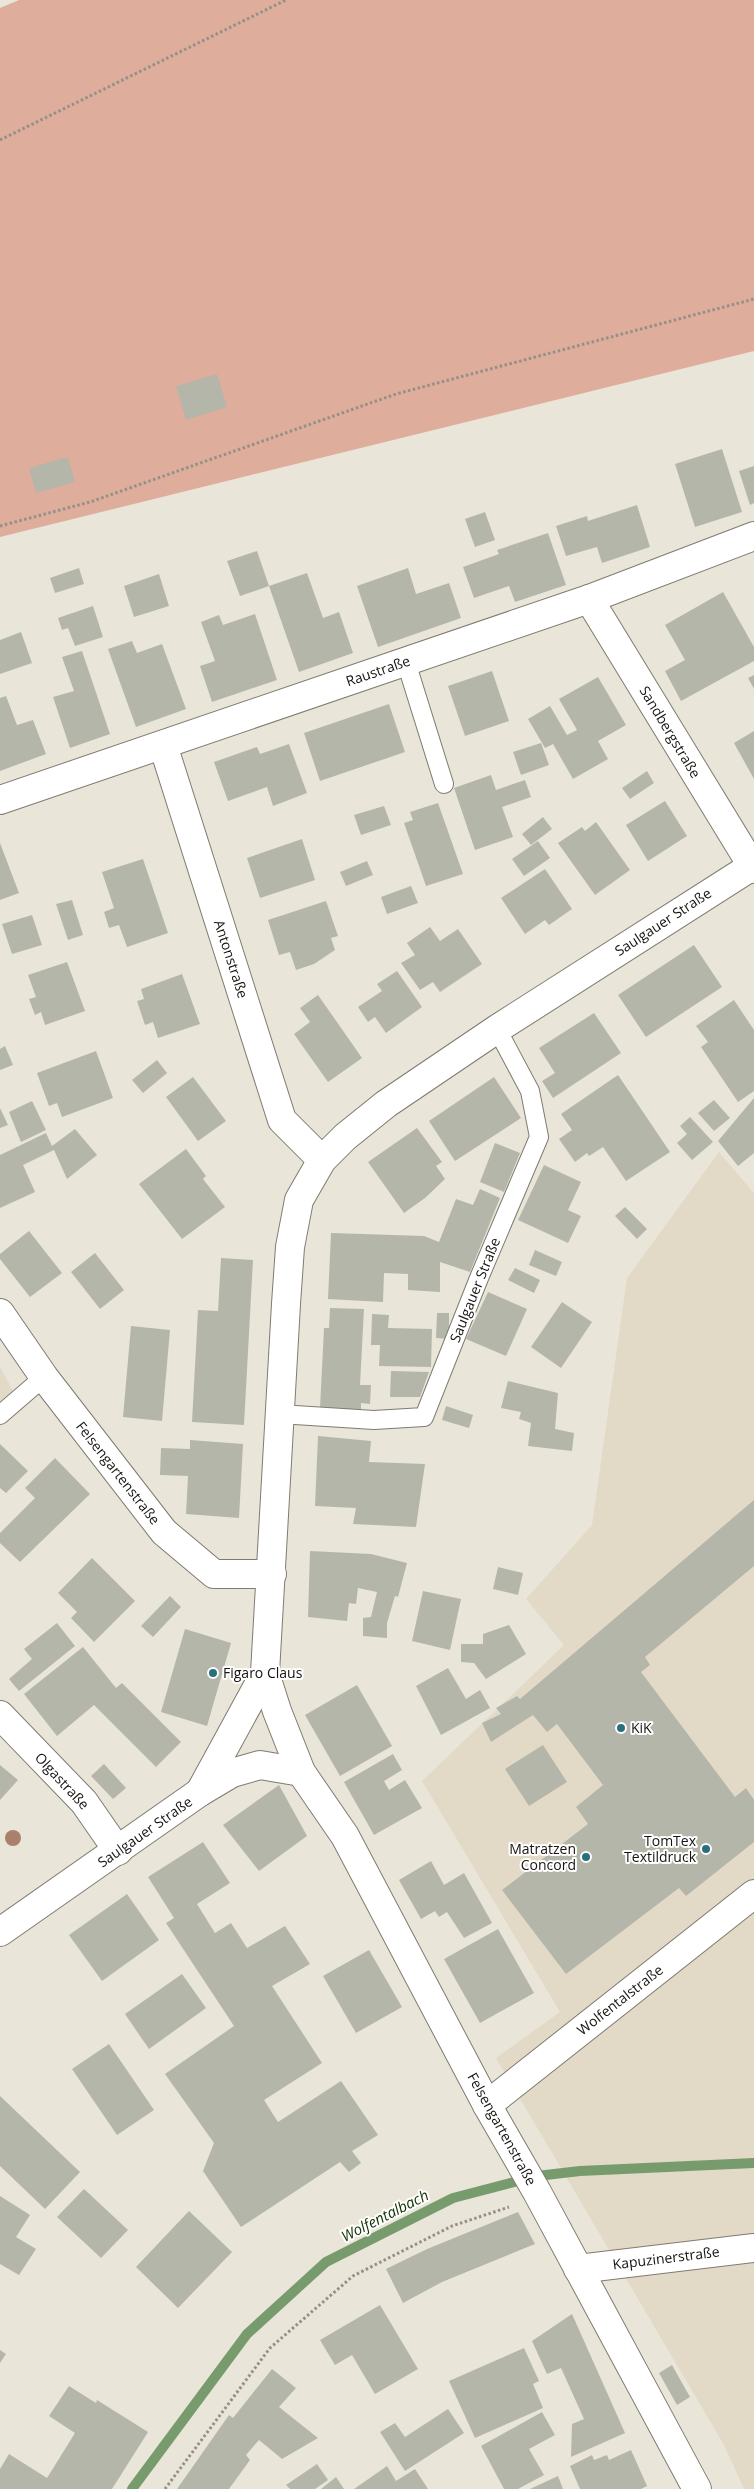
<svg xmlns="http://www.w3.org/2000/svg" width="754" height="2489" viewBox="0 0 754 2489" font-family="'Open Sans',sans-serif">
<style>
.built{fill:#e2dac6}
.green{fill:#dead9c}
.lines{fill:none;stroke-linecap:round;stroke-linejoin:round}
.stream{stroke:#789b6d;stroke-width:10}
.building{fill:#b5b6aa}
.service-casing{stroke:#7f7b6f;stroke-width:20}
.minor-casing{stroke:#7f7b6f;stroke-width:30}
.secondary-casing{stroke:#7f7b6f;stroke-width:30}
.primary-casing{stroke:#7f7b6f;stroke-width:30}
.path{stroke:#949088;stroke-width:3;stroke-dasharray:2.5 2.5;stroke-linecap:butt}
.service{stroke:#fff;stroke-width:18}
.minor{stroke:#fff;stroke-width:28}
.secondary{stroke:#fff;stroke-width:28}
.primary{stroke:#fff;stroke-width:28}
.tree{fill:#aa806c}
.poi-dot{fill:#29707d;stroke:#fff;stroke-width:2}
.labels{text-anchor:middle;stroke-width:4;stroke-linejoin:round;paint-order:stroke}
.street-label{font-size:14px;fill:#161410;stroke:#fff}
.poi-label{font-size:14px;fill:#161410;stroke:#fff;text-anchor:start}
.water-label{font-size:15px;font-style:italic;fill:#103201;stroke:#fff}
</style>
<rect width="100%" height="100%" fill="#eae5d9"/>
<g class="built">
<polygon points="719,1152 754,1193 754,2489 744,2489 724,2445 496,2058 560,2012 422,1781 564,1645 526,1599 592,1525 627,1278"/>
<polygon points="0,1367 21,1405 0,1425"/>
</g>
<polygon class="green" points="19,0 754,0 754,351 0,537 0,8"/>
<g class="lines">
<polyline class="stream" points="132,2489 247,2334 326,2262 453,2198 537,2176 580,2171 754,2163"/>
</g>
<g class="building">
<polygon points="217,374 227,407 186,420 176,386"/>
<polygon points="722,449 742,512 695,527 675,464"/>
<polygon points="68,457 75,482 36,493 29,468"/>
<polygon points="754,466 754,503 750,505 739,471"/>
<polygon points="637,505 650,547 602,563 597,547 566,556 556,526 587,516 588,521"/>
<polygon points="485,512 495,540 475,547 465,519"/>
<polygon points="548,533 566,585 515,602 509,586 474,598 463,567 499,554 497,550"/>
<polygon points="257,551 269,586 240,596 227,561"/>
<polygon points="79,568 84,584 55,593 50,578"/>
<polygon points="408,568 416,594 449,583 461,618 378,647 357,586"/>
<polygon points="307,573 323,618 339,612 353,653 299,672 269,586"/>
<polygon points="159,574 169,606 134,617 124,586"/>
<polygon points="723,592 754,647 754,661 681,701 665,671 685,660 665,625"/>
<polygon points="93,606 103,637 75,646 68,628 62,630 58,618"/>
<polygon points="255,614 277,680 212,702 200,666 215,661 201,622 219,615 223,625"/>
<polygon points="21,632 32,663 0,674 0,640"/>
<polygon points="132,641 137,653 162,644 186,709 136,727 108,649"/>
<polygon points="82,651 110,734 70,748 53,697 74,691 62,657"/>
<polygon points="492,671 509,721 465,736 448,686"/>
<polygon points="754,675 754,689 748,678"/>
<polygon points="598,677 626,725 598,741 608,759 573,779 553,744 545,748 528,719 550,706 567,735 577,730 559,699"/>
<polygon points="6,696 17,725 33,720 46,754 0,771 0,698"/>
<polygon points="389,704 405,752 320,781 304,733"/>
<polygon points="754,731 754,779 734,743"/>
<polygon points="541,743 549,765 521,775 513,752"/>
<polygon points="289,744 307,793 273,806 267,787 228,801 214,762 257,747 260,754"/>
<polygon points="647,771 654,783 630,799 622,788"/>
<polygon points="491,775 496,790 525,780 531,797 502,807 513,837 475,850 454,788"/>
<polygon points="665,801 687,836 648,861 626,825"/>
<polygon points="438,803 463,874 426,886 404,823 413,820 410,812"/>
<polygon points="384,806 391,825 361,835 354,815"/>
<polygon points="543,817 552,829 531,845 522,834"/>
<polygon points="596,822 630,870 595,895 558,843 582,827 585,831"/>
<polygon points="302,839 315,880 260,898 247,858"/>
<polygon points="538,841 550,858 524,876 512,859"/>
<polygon points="0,843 19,893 0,900"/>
<polygon points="143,859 168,933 127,947 119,925 109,928 104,912 114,908 102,872"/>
<polygon points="367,861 373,875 346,886 340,872"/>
<polygon points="545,869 572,909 549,925 545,920 525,934 501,898"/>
<polygon points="411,886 418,903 387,914 381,897"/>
<polygon points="72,900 83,935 68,940 56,904"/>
<polygon points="326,901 338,936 331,938 335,950 314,964 296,970 290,952 279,955 268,920"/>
<polygon points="32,915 42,945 12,954 2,924"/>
<polygon points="430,927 440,941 458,929 482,964 440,992 433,982 420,990 401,963 415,955 407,943"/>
<polygon points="694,945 722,987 646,1037 618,995"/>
<polygon points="67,962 85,1011 45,1025 41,1012 35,1015 29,999 36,997 28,975"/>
<polygon points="397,971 422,1007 386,1033 375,1017 368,1022 358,1007 382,991 377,984"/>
<polygon points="182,974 200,1024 158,1038 153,1022 145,1025 137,1001 144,999 141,989"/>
<polygon points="318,995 362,1058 328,1082 294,1034 310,1022 300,1008"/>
<polygon points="734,1000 754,1030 754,1091 738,1102 701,1047 708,1042 696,1026"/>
<polygon points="594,1013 621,1053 553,1098 542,1081 555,1073 539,1048"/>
<polygon points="5,1046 13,1065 0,1070 0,1049"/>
<polygon points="96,1051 113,1098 62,1117 57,1103 49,1106 37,1073"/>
<polygon points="157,1060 167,1073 143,1093 132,1080"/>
<polygon points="618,1075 670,1152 626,1181 603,1147 589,1156 587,1153 575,1162 559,1139 572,1130 561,1114"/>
<polygon points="193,1077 226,1121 198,1141 166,1097"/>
<polygon points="494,1077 521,1118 455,1161 429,1121"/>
<polygon points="754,1098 754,1153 738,1166 718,1141"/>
<polygon points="714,1100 730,1118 714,1131 698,1113"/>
<polygon points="32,1101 46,1130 21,1142 9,1112"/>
<polygon points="0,1108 8,1125 0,1128"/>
<polygon points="690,1117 713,1142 692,1160 677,1143 687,1134 680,1126"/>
<polygon points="417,1128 442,1162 436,1166 445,1179 425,1198 404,1213 368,1162"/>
<polygon points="75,1129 97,1155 67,1179 54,1150 23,1165 35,1192 0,1208 0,1155 46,1133 52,1146"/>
<polygon points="495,1143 520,1153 504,1192 480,1182"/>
<polygon points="186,1149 206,1176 203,1179 225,1207 182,1239 139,1184"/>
<polygon points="544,1165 581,1182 568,1210 581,1216 568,1243 518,1220"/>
<polygon points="480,1189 500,1198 470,1272 440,1262 440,1292 408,1290 408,1274 384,1273 383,1302 328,1299 331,1233 424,1236 439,1242 456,1199 473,1205"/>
<polygon points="625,1207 647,1229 637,1239 615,1216"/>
<polygon points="29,1231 62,1273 30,1297 0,1259 0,1254"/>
<polygon points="535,1250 562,1262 556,1276 529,1265"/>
<polygon points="95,1253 124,1290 100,1309 71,1272"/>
<polygon points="221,1258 253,1260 244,1425 192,1422 198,1310 218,1311"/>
<polygon points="515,1268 540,1280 534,1293 508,1280"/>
<polygon points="488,1292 527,1309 506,1356 466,1339"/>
<polygon points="562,1302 592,1322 561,1368 531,1347"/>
<polygon points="330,1308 364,1309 360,1385 371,1385 370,1404 361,1403 361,1410 320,1408 324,1328 329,1328"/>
<polygon points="437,1313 449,1313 449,1339 436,1338"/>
<polygon points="372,1314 389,1315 388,1328 432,1329 431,1367 379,1366 380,1345 371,1345"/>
<polygon points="131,1326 170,1330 162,1421 123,1417"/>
<polygon points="391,1371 429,1372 420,1397 390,1397"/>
<polygon points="508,1381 558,1393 555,1429 574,1433 572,1451 528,1446 531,1423 519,1419 521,1412 501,1408"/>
<polygon points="446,1406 473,1415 469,1428 442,1420"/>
<polygon points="318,1436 371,1441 369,1462 425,1464 416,1527 353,1524 356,1508 315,1506"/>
<polygon points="190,1440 243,1444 239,1518 186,1514 188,1476 160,1475 161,1448 190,1449"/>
<polygon points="0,1444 28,1471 6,1493 0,1488"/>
<polygon points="55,1458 90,1494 20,1562 0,1543 0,1533 35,1498 25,1488"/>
<polygon points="754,1500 754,1566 645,1657 650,1665 641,1672 735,1797 746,1788 754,1800 754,1842 686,1896 679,1888 566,1974 502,1890 588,1824 576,1807 603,1785 557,1724 547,1732 533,1715 491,1742 482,1723 501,1714 496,1708 517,1696 520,1699"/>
<polygon points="310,1551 371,1554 407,1563 398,1597 395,1596 387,1623 387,1638 363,1636 363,1618 371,1617 377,1592 358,1588 356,1604 349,1603 347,1621 308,1617"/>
<polygon points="92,1558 135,1601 94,1642 71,1618 77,1612 58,1593"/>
<polygon points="498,1567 523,1573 518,1595 493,1589"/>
<polygon points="423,1591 461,1599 450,1650 412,1641"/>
<polygon points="170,1596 181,1607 153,1637 141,1626"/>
<polygon points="57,1623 75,1646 19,1691 9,1679 32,1659 24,1649"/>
<polygon points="509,1625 526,1654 486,1679 474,1663 461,1662 461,1644 483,1644 483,1634"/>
<polygon points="185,1629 231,1643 207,1726 161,1712"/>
<polygon points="83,1647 116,1688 122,1683 181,1742 156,1767 94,1705 57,1736 24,1694"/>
<polygon points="448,1668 466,1699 480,1690 490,1708 441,1735 416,1686"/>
<polygon points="357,1685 392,1746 340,1776 305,1715"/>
<polygon points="543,1745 567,1782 529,1806 505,1769"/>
<polygon points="393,1754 402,1770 384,1781 389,1790 405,1780 422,1808 374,1835 344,1782"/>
<polygon points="104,1764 126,1788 113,1799 91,1776"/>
<polygon points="0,1765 18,1780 0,1800"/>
<polygon points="279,1785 307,1836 259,1871 223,1825"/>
<polygon points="203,1842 230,1883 197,1904 215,1933 231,1923 247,1948 285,1926 310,1964 272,1986 322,2063 264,2100 278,2122 341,2081 378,2135 352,2151 361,2163 349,2172 340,2162 241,2227 203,2171 214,2143 165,2074 234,2026 166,1923 174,1918 148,1877"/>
<polygon points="431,1861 444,1885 464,1873 492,1923 464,1938 447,1912 439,1917 435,1911 421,1919 399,1880"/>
<polygon points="127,1894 159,1940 102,1981 69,1935"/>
<polygon points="498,1929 534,1993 480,2023 444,1959"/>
<polygon points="369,1950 402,2007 356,2033 323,1976"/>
<polygon points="182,1974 206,2008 149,2049 125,2014"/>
<polygon points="109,2044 154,2110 117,2135 72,2069"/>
<polygon points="0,2096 80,2172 45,2209 0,2166"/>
<polygon points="84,2189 128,2230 101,2258 57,2217"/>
<polygon points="0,2196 30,2215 16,2237 36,2249 19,2275 0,2264"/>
<polygon points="189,2211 232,2252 178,2308 136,2267"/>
<polygon points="518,2212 535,2244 442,2282 403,2303 386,2269 427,2249"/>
<polygon points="380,2305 418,2369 375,2394 352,2355 335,2365 320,2340"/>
<polygon points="572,2314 625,2433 571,2457 572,2424 584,2419 561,2368 547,2374 532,2341"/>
<polygon points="524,2348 539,2381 533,2384 543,2408 475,2438 449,2381"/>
<polygon points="0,2350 6,2354 0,2363"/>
<polygon points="672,2365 690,2397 677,2405 659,2373"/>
<polygon points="272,2369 296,2388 279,2407 318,2438 282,2459 259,2440 246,2455 250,2460 229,2489 177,2489 229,2415 233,2418"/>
<polygon points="69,2386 96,2403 97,2400 148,2432 112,2489 0,2489 0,2469 9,2454 47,2478 75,2433 49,2416"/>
<polygon points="448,2409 464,2433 405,2471 380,2432 395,2423 405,2437"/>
<polygon points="542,2412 555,2435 529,2449 544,2475 518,2489 504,2489 481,2446"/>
<polygon points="631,2450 647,2486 641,2489 580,2489 570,2466 592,2455 594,2460 607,2455 609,2460"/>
<polygon points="317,2464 328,2480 315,2489 290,2489 286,2485"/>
<polygon points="387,2466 396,2481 415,2469 428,2489 354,2489"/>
<polygon points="558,2476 563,2489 530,2489"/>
<polygon points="336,2477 344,2489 321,2489"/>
</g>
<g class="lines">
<g class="service-casing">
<g id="service">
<polyline points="406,662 444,784"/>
<polyline points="279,1414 374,1420 424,1417 479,1278 539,1137 530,1091 497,1029"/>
<polyline points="0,1415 44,1377"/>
</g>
</g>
<g class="minor-casing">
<g id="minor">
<polyline points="589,599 754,869"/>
<polyline points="163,745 282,1120 322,1160"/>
<polyline points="0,800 589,599 754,536"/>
<polyline points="0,1313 44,1377 164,1532 214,1574 272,1574"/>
<polyline points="0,1715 84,1802 118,1851"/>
<polyline points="487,2105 754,1894"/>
<polyline points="578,2269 754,2248"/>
</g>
</g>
<g class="secondary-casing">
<g id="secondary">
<polyline points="301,1772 277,1711 265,1673 286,1304 290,1247 299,1200 322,1160 345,1137 386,1104 497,1029 754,865"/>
<polyline points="200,1792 265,1673"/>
</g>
</g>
<g class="primary-casing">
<polyline id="primary" points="0,1932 200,1792 232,1773 260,1765 301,1772 345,1836 487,2105 537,2192 697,2489"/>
</g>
<g class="path">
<polyline points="0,140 286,0"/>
<polyline points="0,526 90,502 396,394 754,299"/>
<polyline points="165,2489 270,2348 353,2276 452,2226 509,2207"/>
</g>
<use href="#service" class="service"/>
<use href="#minor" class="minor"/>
<use href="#secondary" class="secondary"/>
<use href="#primary" class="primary"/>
</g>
<circle class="tree" cx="13" cy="1838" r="8"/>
<g class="poi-dot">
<circle cx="213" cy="1673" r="5"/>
<circle cx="621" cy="1728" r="5"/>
<circle cx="706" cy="1849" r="5"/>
<circle cx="586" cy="1857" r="5"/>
</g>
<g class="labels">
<g class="street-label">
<text transform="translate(378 671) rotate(-19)" y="5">Raustraße</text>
<text transform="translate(670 732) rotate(59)" y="5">Sandbergstraße</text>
<text transform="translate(663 922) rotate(-33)" y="5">Saulgauer Straße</text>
<text transform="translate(231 959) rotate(72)" y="5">Antonstraße</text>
<text transform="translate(475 1290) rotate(-68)" y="5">Saulgauer Straße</text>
<text transform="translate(118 1473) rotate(52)" y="5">Felsengartenstraße</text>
<text transform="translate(62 1781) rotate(47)" y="5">Olgastraße</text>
<text transform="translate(145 1832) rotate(-35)" y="5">Saulgauer Straße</text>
<text transform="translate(620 2000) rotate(-38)" y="5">Wolfentalstraße</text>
<text transform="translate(502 2129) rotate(61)" y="5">Felsengartenstraße</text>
<text transform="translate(666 2258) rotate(-7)" y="5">Kapuzinerstraße</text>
</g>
<g class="poi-label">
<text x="223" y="1678">Figaro Claus</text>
<text x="631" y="1733">KiK</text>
<text x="696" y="1846" text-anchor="end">TomTex<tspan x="696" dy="16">Textildruck</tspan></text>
<text x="576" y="1854" text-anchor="end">Matratzen<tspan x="576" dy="16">Concord</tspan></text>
</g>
<g class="water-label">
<text transform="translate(385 2216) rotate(-27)" y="5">Wolfentalbach</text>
</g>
</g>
</svg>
